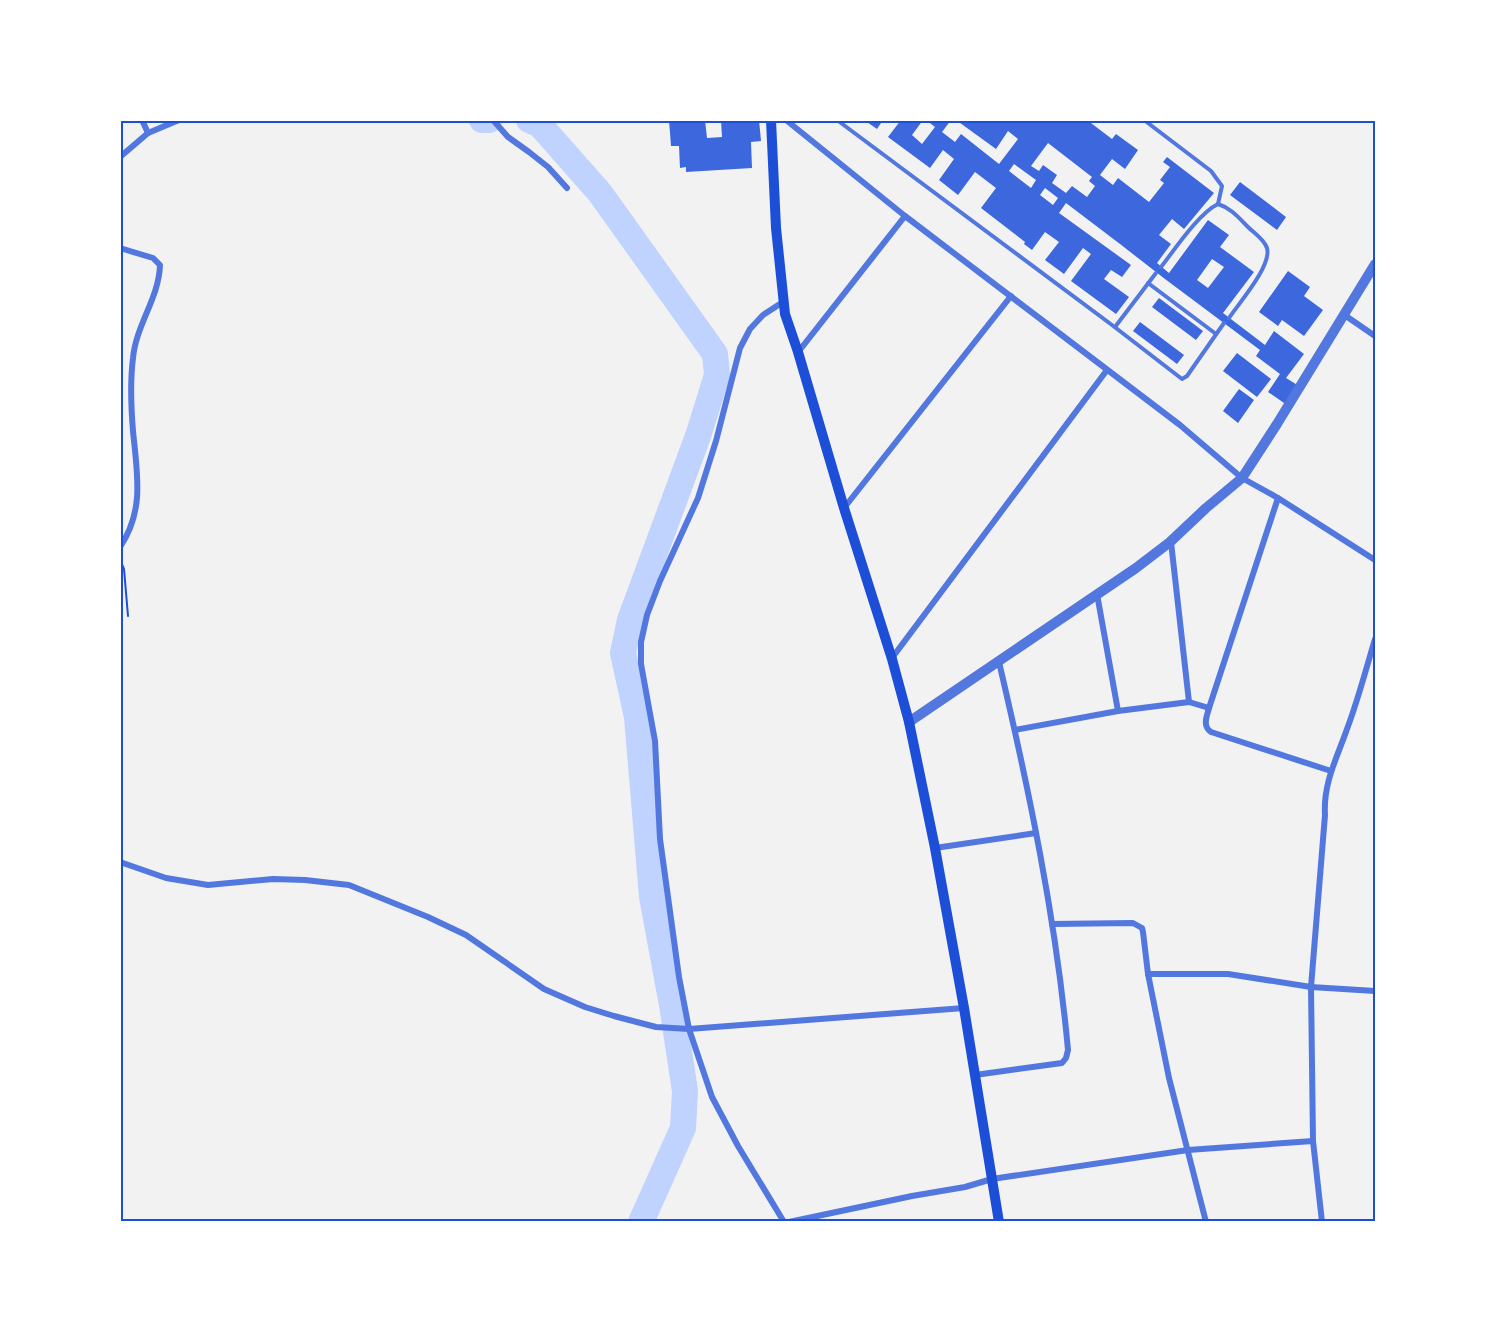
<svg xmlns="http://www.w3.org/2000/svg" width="1495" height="1342" viewBox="0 0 1495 1342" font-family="Manrope,sans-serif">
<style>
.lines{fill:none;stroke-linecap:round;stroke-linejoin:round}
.river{stroke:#bfd3fe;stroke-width:26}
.building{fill:#3d67dc;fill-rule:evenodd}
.path{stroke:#1d4ed8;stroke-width:2}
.service{stroke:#5277de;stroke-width:4}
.minor{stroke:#5277de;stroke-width:6}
.tertiary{stroke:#5277de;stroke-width:10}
.secondary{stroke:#1d4ed8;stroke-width:10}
.neatline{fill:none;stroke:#1d4ed8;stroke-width:2}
</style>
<rect width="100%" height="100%" fill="#f2f2f2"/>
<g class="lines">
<g class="river">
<polyline points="482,120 489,120"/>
<polyline points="529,120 540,125 600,193 715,354 717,375 698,436 630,620 623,653 637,717 652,897 672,1005 685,1091 683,1128 641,1222"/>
</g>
</g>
<g class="building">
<polygon points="669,120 705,120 707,138 722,137 721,120 759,120 761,141 751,142 752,168 686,172 686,167 680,168 679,146 671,146"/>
<polygon points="864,120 883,120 877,129"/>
<path d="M 901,120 L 923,120 L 912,135 L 922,144 L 935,127 L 926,120 L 951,120 L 942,132 L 955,142 L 961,134 L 999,164 L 1018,139 L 1008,131 L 996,149 L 956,120 L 1087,120 L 1112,139 L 1116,134 L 1138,150 L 1125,169 L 1112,159 L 1100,175 L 1113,185 L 1118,178 L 1149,202 L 1164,183 L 1160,180 L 1170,167 L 1163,162 L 1167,157 L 1214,193 L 1184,229 L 1172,219 L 1159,235 L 1171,244 L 1157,263 L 1169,273 L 1208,220 L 1229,235 L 1220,247 L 1254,272 L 1223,313 L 1265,345 L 1274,331 L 1304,354 L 1286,378 L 1299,386 L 1287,405 L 1268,392 L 1280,374 L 1256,356 L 1260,350 L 1165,279 L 1120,244 L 1066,203 L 1059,213 L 1131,265 L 1122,277 L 1111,270 L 1104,279 L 1129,297 L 1116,314 L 1071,281 L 1091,254 L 1083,248 L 1064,274 L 1045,260 L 1059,242 L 1045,232 L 1032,250 L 1024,244 L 1025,242 L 981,208 L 996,188 L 975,172 L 958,195 L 939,180 L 954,159 L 943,150 L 930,168 L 888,137 ZM 1048,143 L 1092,177 L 1089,181 L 1095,186 L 1087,197 L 1072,186 L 1066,193 L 1052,183 L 1057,175 L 1043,165 L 1039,171 L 1031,166 ZM 1014,164 L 1036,180 L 1031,188 L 1009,171 ZM 1045,188 L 1058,198 L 1053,205 L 1040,195 ZM 1212,259 L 1224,267 L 1208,288 L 1197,280 Z"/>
<polygon points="1240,182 1286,217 1277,230 1230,195"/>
<polygon points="1288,271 1310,287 1304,296 1323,310 1304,336 1282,320 1278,326 1259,312"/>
<polygon points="1159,298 1203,331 1196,340 1152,307"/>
<polygon points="1140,322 1184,355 1177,364 1133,331"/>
<polygon points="1237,353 1271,379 1257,397 1223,371"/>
<polygon points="1239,389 1254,400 1238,423 1223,411"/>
</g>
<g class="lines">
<polyline class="path" points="120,559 124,569 128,616"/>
<g class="service">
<polyline points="837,120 1112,325 1182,379 1187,376 1224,323"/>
<polyline points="1144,120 1211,171 1222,186 1218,204"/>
<path d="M 1161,267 C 1175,249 1199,213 1218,204 C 1231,208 1239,218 1248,227 C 1254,233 1264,239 1267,248 C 1272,266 1239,303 1229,318"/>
<polyline points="1148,283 1216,334"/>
<polyline points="1115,327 1156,273"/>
</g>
<g class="minor">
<polyline points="142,120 148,133"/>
<polyline points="493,120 508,137 529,152 548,167 567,188"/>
<polyline points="786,120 905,216 1180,425 1242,478 1278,498 1375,560"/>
<polyline points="120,157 148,133 179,120"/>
<path d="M 120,248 L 153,258 L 160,265 C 159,298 136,325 133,358 C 130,382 131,407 133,431 C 137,473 145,510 120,547"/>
<polyline points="783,302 763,315 750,329 740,348 716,441 698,498 660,581 647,615 641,642 641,664 655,741 660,839 679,977 689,1029 712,1097 738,1146 784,1222"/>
<polyline points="1343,314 1375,336"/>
<polyline points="799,351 905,216"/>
<path d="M 1278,498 L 1209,708 C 1207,716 1202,726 1211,732 L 1331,771"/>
<polyline points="844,508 1011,296"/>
<polyline points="1171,542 1189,702"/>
<polyline points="1097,594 1118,711"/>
<polyline points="892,658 1107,370"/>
<polyline points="1015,730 1118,711 1189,702 1209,708"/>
<polyline points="935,848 1036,833"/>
<polyline points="120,862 166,878 208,885 273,879 305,880 349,885 428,917 466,935 544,989 585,1007 614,1016 656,1027 689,1029 964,1008"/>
<polyline points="1052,924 1133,923 1142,928 1143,932 1148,974 1169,1078 1206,1222"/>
<polyline points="1148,974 1228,974 1311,987 1375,991"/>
<path d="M 975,1075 L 1062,1063 L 1066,1058 L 1068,1050 C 1056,919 1029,790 999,662"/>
<polyline points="789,1222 912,1196 965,1187 992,1179 1188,1150 1313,1141"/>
<path d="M 1322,1222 L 1313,1141 L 1311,987 L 1325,815 C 1323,783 1337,758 1347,729 C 1358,700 1366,669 1375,639"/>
</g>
<polyline class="tertiary" points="909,722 1136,568 1170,542 1206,508 1242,478 1277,424 1375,264"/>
<polyline class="secondary" points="771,120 776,228 785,314 798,352 844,508 892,659 909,722 935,848 964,1008 999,1222"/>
</g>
<rect width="1495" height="1342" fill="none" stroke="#ffffff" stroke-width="243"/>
<rect x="122" y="122" width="1252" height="1098" class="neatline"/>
</svg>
